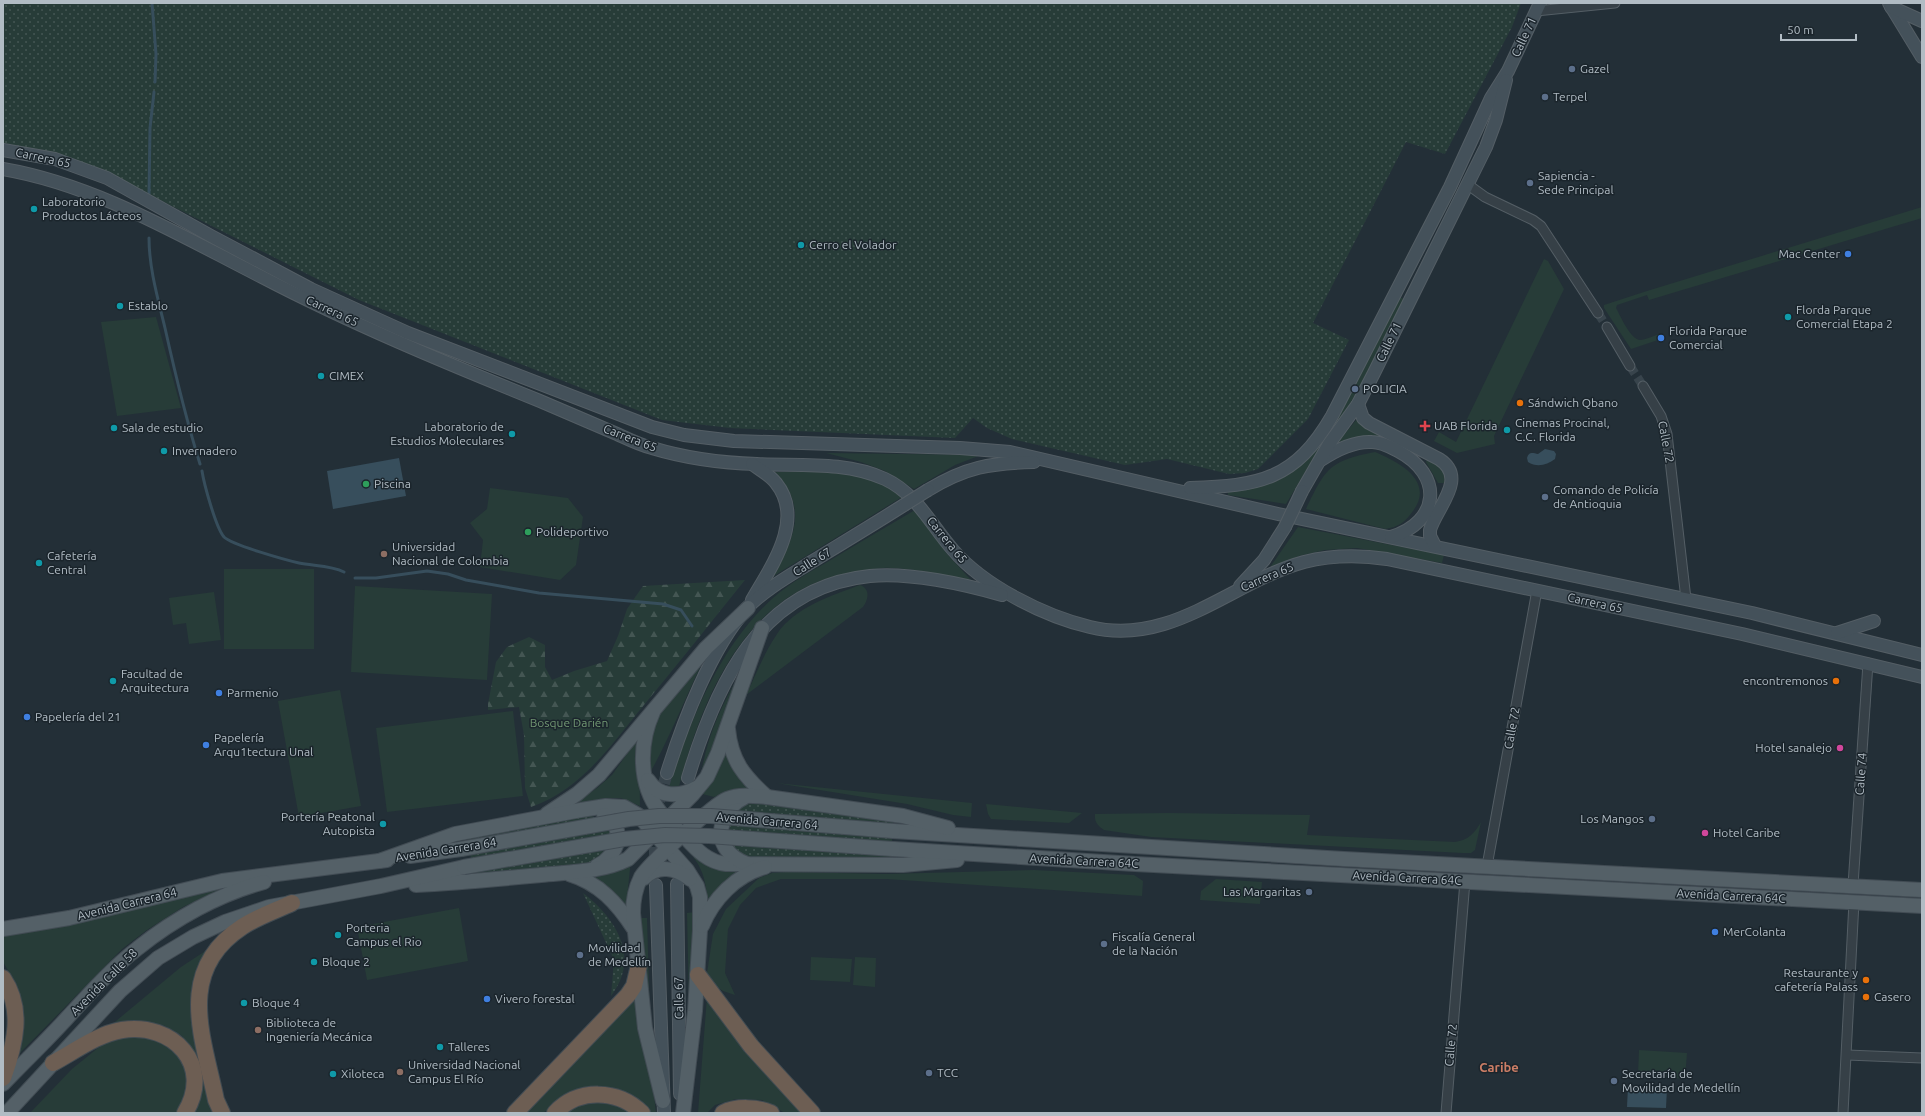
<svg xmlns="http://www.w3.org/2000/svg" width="1925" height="1116" viewBox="0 0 1925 1116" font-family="Ubuntu,sans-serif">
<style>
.green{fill:#273c38}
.forest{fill:url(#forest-firs)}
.park{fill:url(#park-dots)}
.water{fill:#374e5c}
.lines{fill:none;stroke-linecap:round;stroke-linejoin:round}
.stream{stroke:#374e5c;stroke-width:3}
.street-tunnel{stroke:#38444c;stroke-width:9;stroke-dasharray:9 4.5;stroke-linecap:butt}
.secondary-tunnel{stroke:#38444c;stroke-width:12;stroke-dasharray:12 6;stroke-linecap:butt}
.street-casing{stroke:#545e65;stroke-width:11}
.secondary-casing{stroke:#545e65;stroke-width:14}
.primary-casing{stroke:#424c54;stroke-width:16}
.highway-casing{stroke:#414b52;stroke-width:18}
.street{stroke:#364047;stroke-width:9}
.secondary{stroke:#44515a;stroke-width:12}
.primary{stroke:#546067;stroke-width:14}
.highway{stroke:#6d5e53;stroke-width:16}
.secondary-bridge-casing{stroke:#545e65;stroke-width:14;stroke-linecap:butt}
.primary-bridge-casing{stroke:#424c54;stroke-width:16;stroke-linecap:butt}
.secondary-bridge{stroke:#44515a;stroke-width:12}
.primary-bridge{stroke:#546067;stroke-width:14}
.service-dot{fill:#5c6f8a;stroke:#1b252c;stroke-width:1.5}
.culture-dot{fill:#0f9aa8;stroke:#1b252c;stroke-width:1.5}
.shop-dot{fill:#3f7fe0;stroke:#1b252c;stroke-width:1.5}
.food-dot{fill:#e8710a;stroke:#1b252c;stroke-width:1.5}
.health-dot{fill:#e0444e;stroke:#1b252c;stroke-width:1.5}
.leisure-dot{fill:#2e9e5b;stroke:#1b252c;stroke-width:1.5}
.education-dot{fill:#8d6e63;stroke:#1b252c;stroke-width:1.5}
.hotel-dot{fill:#d1479c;stroke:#1b252c;stroke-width:1.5}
.labels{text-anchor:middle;stroke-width:3;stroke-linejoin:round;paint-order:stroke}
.street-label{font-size:12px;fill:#b1bcc4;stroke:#1b252c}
.poi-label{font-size:12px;fill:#b1bcc4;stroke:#1b252c;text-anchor:start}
.park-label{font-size:12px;fill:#719772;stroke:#1b252c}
.neighbourhood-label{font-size:13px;font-weight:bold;fill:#ca7d65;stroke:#1b252c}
</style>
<defs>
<pattern id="forest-firs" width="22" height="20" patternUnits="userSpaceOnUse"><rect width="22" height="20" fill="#273c38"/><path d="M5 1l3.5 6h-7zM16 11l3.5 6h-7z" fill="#445653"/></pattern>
<pattern id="park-dots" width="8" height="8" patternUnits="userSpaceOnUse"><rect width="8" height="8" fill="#273c38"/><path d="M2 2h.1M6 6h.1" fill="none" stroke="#445653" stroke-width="1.8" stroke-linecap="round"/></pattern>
</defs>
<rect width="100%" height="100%" fill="#232f37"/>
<g class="green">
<path d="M 1922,207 L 1922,218 L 1649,300 L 1647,295 L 1617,305 L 1616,308 C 1620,315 1631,341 1641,340 C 1647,339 1653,336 1659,334 L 1661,339 L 1631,349 L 1604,308 L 1604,305 L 1647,291 Z"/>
<polygon points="1544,259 1548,261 1564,289 1494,436 1495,444 1457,453 1434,441 1439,432 1456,442"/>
<polygon points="1399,296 1405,300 1350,408 1312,461 1286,504 1228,495 1228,491 1235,490 1321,442 1342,410"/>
<polygon points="156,317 181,408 117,416 101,322"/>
<polygon points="1357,419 1366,428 1383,437 1368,436 1338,442"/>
<path d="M 1375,452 C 1399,462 1435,481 1413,511 C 1405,522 1399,527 1385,529 L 1306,509 C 1326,468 1329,461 1375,452 Z"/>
<polygon points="826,453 981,455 955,465 914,489 885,471 861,462"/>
<polygon points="1428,458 1429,458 1444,471 1446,481 1444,483 1438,483 1426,462"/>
<path d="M 775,472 C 811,472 852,469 884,485 C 891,489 896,493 902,497 L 772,577 C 793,540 810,509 775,472 Z"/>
<polygon points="490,488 568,498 583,517 576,565 560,580 480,567 483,540 470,523 487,509"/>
<path d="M 915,510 L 947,554 L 971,580 C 944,575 917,569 890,568 C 881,567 871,570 863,571 C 749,583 703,693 678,790 L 668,789 C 691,720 718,648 773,598 C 790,583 810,572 829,561 C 857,544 886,527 915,510 Z"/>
<polygon points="1298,527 1444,555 1442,563 1357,548 1325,550 1299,556 1268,570"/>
<rect x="224" y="569" width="90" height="80"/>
<path d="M 860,585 C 871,589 868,600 863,607 L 746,695 C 756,675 764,653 777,634 C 795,607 831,596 860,585 Z"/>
<polygon points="355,586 492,594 487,680 351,672"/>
<polygon points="214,592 221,640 189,644 186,623 173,625 169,598"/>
<path d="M 704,659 C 686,696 671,735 651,771 C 649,762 647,753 648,743 C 655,710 684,684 704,659 Z"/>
<path d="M 741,672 L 708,761 L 702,769 C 708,734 723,702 741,672 Z"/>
<polygon points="340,690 361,806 299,817 278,701"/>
<polygon points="513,711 523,796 387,812 376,728"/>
<polygon points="639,737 640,806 621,798 605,798 569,807 597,788 612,775"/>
<polygon points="728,746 750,790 728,791 714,797 702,794"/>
<polygon points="776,783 972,803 971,817 953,815 907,804"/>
<polygon points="986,804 1082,813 1069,823 991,819 988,814"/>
<path d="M 1169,813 L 1310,815 L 1307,835 L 1455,842 C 1468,840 1474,834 1481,822 L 1475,850 L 1471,853 L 1463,853 L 1151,837 L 1104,830 C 1098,826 1094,822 1095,814 Z"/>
<path d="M 693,857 L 709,863 L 740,870 L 719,887 L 708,905 C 706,886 705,872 693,857 Z"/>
<path d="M 631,859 L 626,908 C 618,895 604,888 591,879 L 591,874 Z"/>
<polygon points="1034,870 1134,875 1143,881 1142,896 887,879 781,879 756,888 740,905 728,929 725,973 735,995 723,991 714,985 707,973 713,934 726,909 759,878 772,873 787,872 886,874"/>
<polygon points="1216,879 1262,882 1260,904 1200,900 1201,891"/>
<polygon points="231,885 183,907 147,930 122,949 17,1056 20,1000 14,980 3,962 3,935"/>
<polygon points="459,908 468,961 367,980 357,927"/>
<polygon points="695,912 689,1005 687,913"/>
<polygon points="640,918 647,918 650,1018"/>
<polygon points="216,944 201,964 214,1113 192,1113 193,1054 182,1036 165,1026 143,1021 110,1026 181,967"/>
<polygon points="811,957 852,959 850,982 810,980"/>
<polygon points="855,957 876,958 875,987 853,985"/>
<polygon points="636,996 653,1086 656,1113 652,1113 623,1093 606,1087 583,1089 563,1098 543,1113 521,1113"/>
<polygon points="707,997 808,1113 785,1113 762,1100 736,1099 715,1105 707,1113 698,1113"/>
<polygon points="144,1035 181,1052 190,1092 181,1108 176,1113 30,1113 72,1069 109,1039"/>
<polygon points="1639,1050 1687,1053 1685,1079 1638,1075"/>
<polygon points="602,1100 618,1104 632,1113 564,1113 585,1103"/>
</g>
<path class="forest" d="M 745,580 C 711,622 678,664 644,705 C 612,744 581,790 531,807 L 525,788 L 524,735 L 519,707 L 488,710 L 488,704 L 496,662 L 507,647 L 529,637 L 545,645 L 545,667 L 552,680 L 574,671 L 607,661 L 618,636 L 627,609 L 643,586 Z"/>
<g class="park">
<polygon points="3,3 1521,3 1512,27 1445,154 1406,142 1313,323 1349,340 1308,419 1258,469 1245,473 1229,474 1167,459 1125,465 1012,439 987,428 973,418 955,438 730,428 662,420 359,300 140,190 38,150 3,143"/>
<path d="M 754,799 L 893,822 L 891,858 L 751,860 C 746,857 738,854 734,850 C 725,839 731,820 735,809 Z"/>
<polygon points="591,816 603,819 611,828 613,836 610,850 591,865 474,875 467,836 574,817"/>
<path d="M 583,893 C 616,918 641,958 611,996 L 614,960 Z"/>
</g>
<g class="water">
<path d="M 1545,449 L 1554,451 L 1556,454 L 1555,459 C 1547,465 1537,468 1528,462 L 1527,458 C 1529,451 1533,453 1538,454 Z"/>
<polygon points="399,458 406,496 333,509 327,471"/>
<polygon points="1628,1086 1667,1088 1666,1108 1627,1107"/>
</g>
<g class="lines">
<g class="stream">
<polyline points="152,3 156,54 155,82"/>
<polyline points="149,194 150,128 154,92"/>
<path d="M 149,238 C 149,268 158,299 165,328 C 175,373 186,419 200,464"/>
<path d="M 202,471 C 204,484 216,528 224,537 C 232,545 286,560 299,563 C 313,566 331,565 344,572"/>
<polyline points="355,578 376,578 427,571 448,574 466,580 539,593 663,604 681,610 692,626"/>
</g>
<g class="street-tunnel">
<polyline points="1598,313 1607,327"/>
<polyline points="1630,366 1643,386"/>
</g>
<g class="secondary-tunnel">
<polyline points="659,801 667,773"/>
<polyline points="655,829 655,867"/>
</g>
<g class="street-casing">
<g id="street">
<polyline points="1536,11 1615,3"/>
<polyline points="1467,184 1485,197 1533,220 1541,226 1598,313"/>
<polyline points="1607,327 1630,366"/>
<polyline points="1643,386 1661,416 1667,434 1686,599"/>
<polyline points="1487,866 1537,590"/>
<polyline points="1853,885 1868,663"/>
<polyline points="1847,1055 1922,1058"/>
<polyline points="1446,1113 1465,881"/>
<polyline points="1843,1113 1854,902"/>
</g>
</g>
<g class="secondary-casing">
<g id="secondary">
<polyline points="1889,3 1922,57"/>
<polyline points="1891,7 1922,21"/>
<polyline points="3,150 55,159 107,178 211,236 311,289 408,333 652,427 684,435 734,441 960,448 1010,452 1278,514 1752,613 1922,655"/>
<path d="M 3,169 C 96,185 179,235 262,277 C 352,324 446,363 540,401 C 566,412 591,423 617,434 C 628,439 640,445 652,448 C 685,458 723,463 757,464 C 799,466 846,461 885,479 C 917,494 931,525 953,550 C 984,586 1044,616 1090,627 C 1172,647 1231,582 1304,562 C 1332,555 1360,555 1387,559 L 1742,634 L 1922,677"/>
<path d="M 1358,404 L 1363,418 L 1369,423 L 1439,459 C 1469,478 1436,508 1430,530 L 1430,536 L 1435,546"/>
<path d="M 1321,460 C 1336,450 1354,441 1372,442 C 1382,442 1390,447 1398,451 C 1444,475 1440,522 1391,537"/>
<path d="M 752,464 C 760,470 770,475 776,483 C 806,520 770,568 752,600"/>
<path d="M 1190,488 C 1259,486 1295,480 1332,416 L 1450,187 L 1491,98 L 1508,71 L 1540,3"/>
<path d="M 928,490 C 966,467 990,463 1034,462"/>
<polyline points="1302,491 1329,444 1358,404 1374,373 1486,147 1496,120 1506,80"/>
<polyline points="1240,586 1264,560 1285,527"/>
<polyline points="1837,633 1874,621"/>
<path d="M 667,773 C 683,722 711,648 747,608 C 765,589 791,575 813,561 C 844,542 874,524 904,505"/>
<path d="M 688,778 C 716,684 760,587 870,576 C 909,572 964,584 1002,595"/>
<polyline points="677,884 680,1094"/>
<polyline points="656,885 664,1113"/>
</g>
</g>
<g class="primary-casing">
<g id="primary">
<path d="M 653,712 C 639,743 638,784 660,812 C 667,821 676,828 684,836 C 696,849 707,862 726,864 L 903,865 L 957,860"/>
<path d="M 728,729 C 731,761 744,776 767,797"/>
<path d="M 648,780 C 659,798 680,797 696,788"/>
<path d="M 745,797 C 726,806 713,832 727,850 C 732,857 739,861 747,864"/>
<polyline points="547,814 577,794 599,775 706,648 748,608"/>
<polyline points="893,831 1344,859 1922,890"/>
<polyline points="893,849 1135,864 1922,906"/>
<polyline points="410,856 461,849"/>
<polyline points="379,861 455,834 581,810 606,806 624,807 638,815 687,870 697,886 700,897 700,930 695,1011 683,1113"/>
<path d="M 597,866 C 617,857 628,828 604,815"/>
<path d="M 569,874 C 599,883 617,903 634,929"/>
<path d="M 644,878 C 658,864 676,868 690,879"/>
<path d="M 416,885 C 458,883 499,879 541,875 C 570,872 602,872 628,859 L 693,794 L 707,777 L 718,753 L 762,628"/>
<path d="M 702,926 C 713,899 736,875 765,867"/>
<polyline points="3,929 69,918 222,881 387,860"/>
<path d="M 3,1084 C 24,1062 46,1041 67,1018 C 89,994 112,968 138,948 C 174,919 219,894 264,882"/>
<path d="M 663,1101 L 645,1028 L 633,913 C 633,900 635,889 641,877 C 649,864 714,804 727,799 C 740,794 754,796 767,797 L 903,816 L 948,828"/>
<polyline points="7,1113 120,991 158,958 193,937 225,922 269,907 381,886 464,867"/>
</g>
</g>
<g class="highway-casing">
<g id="highway">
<polyline points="698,975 751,1046 812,1113"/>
<path d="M 3,978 C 24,1009 15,1045 3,1078"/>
<path d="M 53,1063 C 75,1051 98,1034 122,1030 C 173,1022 214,1065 185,1113"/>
<path d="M 222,1113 L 216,1100 C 203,1037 175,971 242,927 C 257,917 275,911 292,903"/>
<polyline points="515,1113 628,995 634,986 639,965"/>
<path d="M 555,1113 C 578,1088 618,1089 642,1113"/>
<path d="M 723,1113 C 736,1106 758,1107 771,1113"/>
</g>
</g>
<use href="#street" class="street"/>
<use href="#secondary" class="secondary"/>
<use href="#primary" class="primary"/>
<use href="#highway" class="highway"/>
<g class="secondary-bridge-casing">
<g id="secondary-bridge">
<polyline points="904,505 928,490"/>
<polyline points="1285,527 1302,491"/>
</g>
</g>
<g class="primary-bridge-casing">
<g id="primary-bridge">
<polyline points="461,849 629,819 659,816 711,816 893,831"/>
<polyline points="464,867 624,839 665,835 709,836 893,849"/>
</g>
</g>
<use href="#secondary-bridge" class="secondary-bridge"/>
<use href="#primary-bridge" class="primary-bridge"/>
</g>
<g class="service-dot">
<circle cx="1572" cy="69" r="4"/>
<circle cx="1545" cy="97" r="4"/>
<circle cx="1530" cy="183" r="4"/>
<circle cx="1355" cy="389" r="4"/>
<circle cx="1545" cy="497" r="4"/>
<circle cx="1652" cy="819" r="4"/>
<circle cx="1309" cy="892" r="4"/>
<circle cx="1104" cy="944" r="4"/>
<circle cx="580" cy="955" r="4"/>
<circle cx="929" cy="1073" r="4"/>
<circle cx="1614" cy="1081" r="4"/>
</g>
<g class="culture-dot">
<circle cx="34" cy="209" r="4"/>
<circle cx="801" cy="245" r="4"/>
<circle cx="120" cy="306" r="4"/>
<circle cx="1788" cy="317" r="4"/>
<circle cx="321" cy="376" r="4"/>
<circle cx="114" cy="428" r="4"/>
<circle cx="1507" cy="430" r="4"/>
<circle cx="512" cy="434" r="4"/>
<circle cx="164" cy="451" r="4"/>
<circle cx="39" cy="563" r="4"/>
<circle cx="113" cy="681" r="4"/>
<circle cx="383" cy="824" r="4"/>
<circle cx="338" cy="935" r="4"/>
<circle cx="314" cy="962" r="4"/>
<circle cx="244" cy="1003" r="4"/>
<circle cx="440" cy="1047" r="4"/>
<circle cx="333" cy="1074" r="4"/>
</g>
<g class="shop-dot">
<circle cx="1848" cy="254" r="4"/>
<circle cx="1661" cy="338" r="4"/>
<circle cx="219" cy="693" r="4"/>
<circle cx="27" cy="717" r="4"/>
<circle cx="206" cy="745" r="4"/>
<circle cx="1715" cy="932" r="4"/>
<circle cx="487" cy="999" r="4"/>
</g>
<g class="food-dot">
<circle cx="1520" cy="403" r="4"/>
<circle cx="1836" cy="681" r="4"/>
<circle cx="1866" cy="980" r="4"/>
<circle cx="1866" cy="997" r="4"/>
</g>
<path class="health-dot" d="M1423 420h4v4h4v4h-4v4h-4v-4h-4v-4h4z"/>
<g class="leisure-dot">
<circle cx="366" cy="484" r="4"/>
<circle cx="528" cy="532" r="4"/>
</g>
<g class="education-dot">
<circle cx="384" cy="554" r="4"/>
<circle cx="258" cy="1030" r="4"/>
<circle cx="400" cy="1072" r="4"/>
</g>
<g class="hotel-dot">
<circle cx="1840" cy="748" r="4"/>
<circle cx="1705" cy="833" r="4"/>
</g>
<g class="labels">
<g class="street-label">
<text transform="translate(1524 37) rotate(-65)" y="4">Calle 71</text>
<text transform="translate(43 158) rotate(12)" y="4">Carrera 65</text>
<text transform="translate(332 311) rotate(25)" y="4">Carrera 65</text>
<text transform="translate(1389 342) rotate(-64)" y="4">Calle 71</text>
<text transform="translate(630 438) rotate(21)" y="4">Carrera 65</text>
<text transform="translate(1666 442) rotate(79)" y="4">Calle 72</text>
<text transform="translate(947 540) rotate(51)" y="4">Carrera 65</text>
<text transform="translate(812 562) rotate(-32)" y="4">Calle 67</text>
<text transform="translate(1267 577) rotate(-23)" y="4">Carrera 65</text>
<text transform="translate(1595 603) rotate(12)" y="4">Carrera 65</text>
<text transform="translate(1512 728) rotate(-80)" y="4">Calle 72</text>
<text transform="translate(1861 774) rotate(-86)" y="4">Calle 74</text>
<text transform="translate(767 821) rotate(5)" y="4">Avenida Carrera 64</text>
<text transform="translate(446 850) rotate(-9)" y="4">Avenida Carrera 64</text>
<text transform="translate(1084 861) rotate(3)" y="4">Avenida Carrera 64C</text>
<text transform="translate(1407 878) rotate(3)" y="4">Avenida Carrera 64C</text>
<text transform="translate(1731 896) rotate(3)" y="4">Avenida Carrera 64C</text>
<text transform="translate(127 904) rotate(-14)" y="4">Avenida Carrera 64</text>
<text transform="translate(104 982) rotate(-45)" y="4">Avenida Calle 58</text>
<text transform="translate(679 998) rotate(-91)" y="4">Calle 67</text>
<text transform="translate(1451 1045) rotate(-85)" y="4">Calle 72</text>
</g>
<g class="poi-label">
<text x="1580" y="73">Gazel</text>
<text x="1553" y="101">Terpel</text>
<text x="1538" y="180">Sapiencia -<tspan x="1538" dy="14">Sede Principal</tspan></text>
<text x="42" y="206">Laboratorio<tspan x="42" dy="14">Productos Lácteos</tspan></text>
<text x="809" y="249">Cerro el Volador</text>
<text x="1840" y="258" text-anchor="end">Mac Center</text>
<text x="128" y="310">Establo</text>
<text x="1796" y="314">Florda Parque<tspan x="1796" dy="14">Comercial Etapa 2</tspan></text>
<text x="1669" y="335">Florida Parque<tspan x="1669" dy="14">Comercial</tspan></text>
<text x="329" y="380">CIMEX</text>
<text x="1363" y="393">POLICIA</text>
<text x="1528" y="407">Sándwich Qbano</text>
<text x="1515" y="427">Cinemas Procinal,<tspan x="1515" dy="14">C.C. Florida</tspan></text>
<text x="1434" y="430">UAB Florida</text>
<text x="504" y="431" text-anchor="end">Laboratorio de<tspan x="504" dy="14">Estudios Moleculares</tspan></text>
<text x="122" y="432">Sala de estudio</text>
<text x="172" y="455">Invernadero</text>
<text x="374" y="488">Piscina</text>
<text x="1553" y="494">Comando de Policía<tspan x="1553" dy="14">de Antioquia</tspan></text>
<text x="536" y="536">Polideportivo</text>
<text x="392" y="551">Universidad<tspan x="392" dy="14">Nacional de Colombia</tspan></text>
<text x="47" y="560">Cafetería<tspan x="47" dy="14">Central</tspan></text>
<text x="121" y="678">Facultad de<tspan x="121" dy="14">Arquitectura</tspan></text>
<text x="1828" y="685" text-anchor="end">encontremonos</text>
<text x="227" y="697">Parmenio</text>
<text x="35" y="721">Papelería del 21</text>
<text x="214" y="742">Papelería<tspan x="214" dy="14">Arqu1tectura Unal</tspan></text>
<text x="1832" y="752" text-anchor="end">Hotel sanalejo</text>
<text x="375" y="821" text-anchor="end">Portería Peatonal<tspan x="375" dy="14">Autopista</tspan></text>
<text x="1644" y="823" text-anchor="end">Los Mangos</text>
<text x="1713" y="837">Hotel Caribe</text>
<text x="1301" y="896" text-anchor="end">Las Margaritas</text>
<text x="346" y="932">Porteria<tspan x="346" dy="14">Campus el Rio</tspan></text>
<text x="1723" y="936">MerColanta</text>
<text x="1112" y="941">Fiscalía General<tspan x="1112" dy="14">de la Nación</tspan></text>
<text x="588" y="952">Movilidad<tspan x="588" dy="14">de Medellín</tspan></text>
<text x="322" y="966">Bloque 2</text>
<text x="1858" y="977" text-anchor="end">Restaurante y<tspan x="1858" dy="14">cafetería Palass</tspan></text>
<text x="1874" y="1001">Casero</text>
<text x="495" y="1003">Vivero forestal</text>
<text x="252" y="1007">Bloque 4</text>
<text x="266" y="1027">Biblioteca de<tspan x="266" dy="14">Ingeniería Mecánica</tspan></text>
<text x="448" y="1051">Talleres</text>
<text x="408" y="1069">Universidad Nacional<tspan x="408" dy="14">Campus El Río</tspan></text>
<text x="937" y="1077">TCC</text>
<text x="341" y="1078">Xiloteca</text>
<text x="1622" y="1078">Secretaría de<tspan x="1622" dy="14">Movilidad de Medellín</tspan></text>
</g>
<g class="park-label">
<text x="569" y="727">Bosque Darién</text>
</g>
<g class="neighbourhood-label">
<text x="1499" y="1072">Caribe</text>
</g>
</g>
<rect width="1925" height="1116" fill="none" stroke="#b1bcc4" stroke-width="8"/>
<path d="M1781 34v6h75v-6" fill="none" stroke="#b1bcc4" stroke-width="2"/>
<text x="1787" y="34" font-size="12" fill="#b1bcc4" stroke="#1b252c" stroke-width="3" paint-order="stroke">50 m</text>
</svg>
